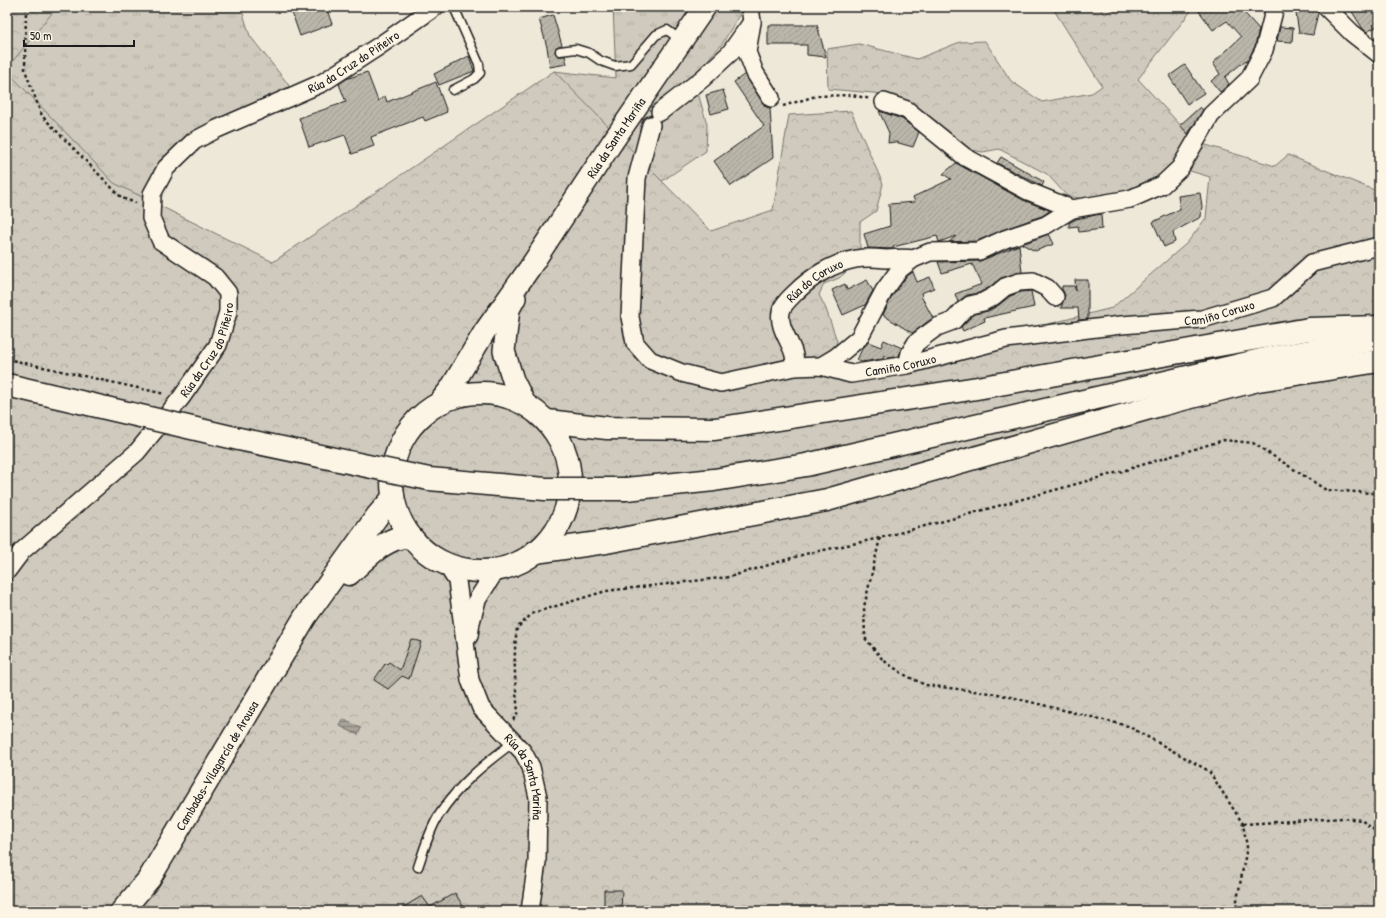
<svg xmlns="http://www.w3.org/2000/svg" width="1386" height="918" viewBox="0 0 1386 918" font-family="'Patrick Hand',sans-serif">
<style>
.grass{fill:url(#grass-tufts);stroke:#76736c}
.forest{fill:url(#forest-crowns);stroke:#76736c}
.water{fill:url(#water-rules);stroke:#6f6c67}
.building{fill:url(#building-hatch);stroke:#1c1c1c}
.lines{fill:none;stroke-linecap:round;stroke-linejoin:round}
.service-casing{stroke:#1c1c1c;stroke-width:11}
.minor-casing{stroke:#1c1c1c;stroke-width:20}
.tertiary-casing{stroke:#1c1c1c;stroke-width:24}
.trunk-casing{stroke:#1c1c1c;stroke-width:25}
.path{stroke:#1c1c1c;stroke-width:2.5;stroke-dasharray:3 3;stroke-linecap:butt}
.service{stroke:#fcf5e5;stroke-width:8}
.minor{stroke:#fcf5e5;stroke-width:17}
.tertiary{stroke:#fcf5e5;stroke-width:21}
.trunk{stroke:#fcf5e5;stroke-width:22}
.trunk-bridge-casing{stroke:#1c1c1c;stroke-width:25;stroke-linecap:butt}
.trunk-bridge{stroke:#fcf5e5;stroke-width:22}
.labels{text-anchor:middle;stroke-width:3.5;stroke-linejoin:round;paint-order:stroke}
.street-label{font-size:13px;fill:#1c1c1c;stroke:#fcf5e5}
</style>
<defs>
<pattern id="grass-tufts" width="24" height="20" patternUnits="userSpaceOnUse"><rect width="24" height="20" fill="#cfcabd"/><path d="M3 7l-1-3M5 7V3M7 7l1-3M15 17l-1-3M17 17v-4M19 17l1-3" fill="none" stroke="#b1ada2"/></pattern>
<pattern id="forest-crowns" width="20" height="18" patternUnits="userSpaceOnUse"><rect width="20" height="18" fill="#cfcabd"/><path d="M2 6a3 3 0 1 1 6 0M12 15a3 3 0 1 1 6 0" fill="none" stroke="#b1ada2"/></pattern>
<pattern id="water-rules" width="6" height="5" patternUnits="userSpaceOnUse"><rect width="6" height="5" fill="#a7a299"/><path d="M0 2.5h6" fill="none" stroke="#87837c"/></pattern>
<pattern id="building-hatch" width="6" height="6" patternUnits="userSpaceOnUse"><rect width="6" height="6" fill="#bab6aa"/><path d="M-1 1l2-2M0 6l6-6M5 7l2-2" fill="none" stroke="#9f9c92"/></pattern>
</defs>
<rect width="100%" height="100%" fill="#eee8d9"/>
<filter id="ink" filterUnits="userSpaceOnUse"><feTurbulence type="fractalNoise" baseFrequency=".025" numOctaves="2"/><feDisplacementMap in="SourceGraphic" scale="8" xChannelSelector="R" yChannelSelector="G"/><feConvolveMatrix kernelMatrix="1 2 1 2 8 2 1 2 1" color-interpolation-filters="sRGB"/></filter>
<g filter="url(#ink)">
<g class="grass">
<polygon points="46,7 241,7 250,36 288,84 291,97 217,129 166,168 151,218 7,87 7,58"/>
<polygon points="613,7 744,7 722,44 693,76 707,124 706,151 655,186 554,71 616,78"/>
</g>
<g class="forest">
<polygon points="7,7 57,7 7,68"/>
<polygon points="1052,7 1098,7 1105,14 1118,7 1187,7 1191,11 1138,79 1196,142 1275,166 1288,155 1379,192 1379,911 7,911 7,71 114,183 273,262 554,71 711,231 773,210 789,115 851,111 883,184 876,211 860,222 860,251 846,272 839,278 824,284 819,295 826,309 837,341 834,350 853,373 1112,308 1187,243 1206,218 1210,177 1180,168 1133,190 1090,200 1067,196 1047,174 999,149 983,152 966,149 910,104 884,94 828,89 827,49 859,44 917,59 960,42 985,41 1011,81 1042,102 1092,93 1102,86"/>
</g>
<polygon class="water" points="343,719 361,728 358,735 340,726"/>
<g class="building">
<polygon points="290,7 326,7 332,24 300,36"/>
<polygon points="1196,7 1239,7 1259,29 1255,46 1247,62 1246,60 1225,77 1229,84 1220,92 1211,81 1220,74 1213,63 1241,37 1227,21 1213,30"/>
<polygon points="1295,7 1316,7 1318,13 1313,35 1299,33"/>
<polygon points="1349,7 1379,7 1379,25 1367,32 1363,29"/>
<polygon points="553,15 562,45 556,47 555,52 558,56 565,56 567,64 550,67 547,47 539,19"/>
<polygon points="768,25 817,25 826,57 807,55 807,45 768,45"/>
<polygon points="1280,27 1293,28 1292,42 1277,41"/>
<polygon points="469,56 474,71 439,85 434,74"/>
<polygon points="1185,65 1204,93 1187,104 1169,76"/>
<polygon points="367,72 378,101 385,96 387,102 436,82 447,112 425,121 423,117 371,137 374,146 352,154 345,135 309,147 299,118 346,102 339,84 346,79"/>
<polygon points="745,74 763,103 766,107 770,108 773,158 731,186 714,161 764,126 734,82"/>
<polygon points="723,90 729,109 711,114 706,95"/>
<polygon points="1200,107 1203,110 1188,134 1180,125"/>
<polygon points="879,111 902,119 919,132 913,147 895,142 888,143 889,133"/>
<polygon points="1001,157 1044,182 1042,186 997,163"/>
<polygon points="956,163 1023,200 1049,210 1048,212 1042,216 1002,230 977,241 949,242 956,236 939,242 937,236 893,247 893,249 868,248 864,234 890,226 889,204 915,202 913,197 951,179 943,174"/>
<polygon points="1200,193 1202,206 1201,217 1173,232 1175,242 1164,247 1153,222 1180,209 1178,196"/>
<polygon points="1101,214 1102,229 1079,232 1078,226 1069,227 1069,223 1076,219"/>
<polygon points="1049,234 1054,244 1035,251 1022,244"/>
<polygon points="1019,245 1022,272 1001,278 988,288 979,293 967,295 958,302 955,294 982,284 972,264 942,273 938,262 980,261"/>
<polygon points="913,272 917,282 930,277 934,288 921,293 922,296 921,296 933,318 912,333 883,315 892,296 907,276"/>
<polygon points="867,280 873,291 865,305 843,315 832,290 845,284 847,290"/>
<polygon points="1075,280 1088,280 1088,319 1079,320 1078,308 1061,308 1065,295 1062,289 1062,286 1074,286 1076,291"/>
<polygon points="1031,291 1034,307 984,318 985,321 963,331 961,327 974,314 988,311 999,305 1010,296 1021,292"/>
<polygon points="884,340 902,348 899,356 890,358 884,355 883,359 861,362 857,360 862,349 868,342 881,347"/>
<polygon points="411,639 421,642 409,679 402,676 388,689 374,680 385,664 386,665 389,662 400,670"/>
<polygon points="604,890 622,890 621,911 604,911"/>
<polygon points="455,893 466,911 397,911 422,896 430,907"/>
</g>
<g class="lines">
<g class="service-casing">
<g id="service">
<polyline points="560,51 576,49 589,53 601,61 615,66 631,64 656,35 667,30 681,40"/>
<polyline points="453,90 474,79 480,73 479,64 454,7"/>
<path d="M 418,867 C 424,850 429,831 439,815 C 459,784 484,764 514,742"/>
</g>
</g>
<g class="minor-casing">
<g id="minor">
<polyline points="750,7 752,22 747,52 755,73 771,98"/>
<polyline points="1326,7 1352,33 1379,54"/>
<polyline points="884,102 907,110 965,157 1028,191 1072,209 1130,199 1162,185 1180,168 1211,115 1249,79 1264,50 1275,7"/>
<polyline points="660,112 702,79 730,53 752,22"/>
<path id="s1" d="M 651,125 L 637,178 L 630,317 L 635,343 L 650,360 L 682,373 L 721,383 L 794,367 L 821,366 L 851,374 L 907,365 L 1006,339 L 1121,325 L 1202,319 L 1273,298 L 1312,263 L 1379,246"/>
<polyline points="907,365 910,353 916,343 926,335 937,327 953,321 962,311 970,305 983,302 994,296 1005,287 1019,282 1033,281 1047,288 1055,297"/>
<polyline points="821,366 836,357 859,338 884,291 900,269 913,259 930,252 979,251 1005,239 1046,225 1072,209"/>
<path id="s2" d="M 794,367 C 799,348 777,332 781,312 C 782,305 790,298 795,293 C 811,277 833,263 856,259 C 866,257 876,258 886,259 C 896,259 903,257 913,259"/>
<path id="s3" d="M 446,564 L 457,581 L 470,680 L 481,708 L 523,752 L 531,767 L 538,797 L 537,862 L 530,911"/>
<path id="s4" d="M 7,571 L 22,551 L 137,452 L 181,398 L 218,345 L 228,312 L 228,293 L 215,277 L 161,241 L 151,218 L 152,194 L 166,168 L 194,141 L 217,129 L 322,83 L 379,46 L 435,7"/>
<polyline points="469,636 471,622 477,600 496,570"/>
</g>
</g>
<g class="tertiary-casing">
<g id="tertiary">
<polyline points="515,298 509,309 504,351 513,380 525,404"/>
<path id="s5" d="M 439,403 L 451,388 L 485,331 L 529,269 L 613,141 L 705,7"/>
</g>
</g>
<g class="trunk-casing">
<g id="trunk">
<circle cx="481" cy="482" r="89"/>
<polyline points="547,421 607,428 715,429 977,388 1309,329 1379,327"/>
<polyline points="626,489 714,480 806,465 1270,358 1379,339"/>
<polyline points="535,552 606,542 827,500 1160,405 1258,380 1379,361"/>
<path d="M 349,574 C 363,561 377,546 395,539 C 400,537 406,537 411,537"/>
<path id="s6" d="M 122,911 L 149,879 L 305,617 L 378,515 L 393,498"/>
</g>
</g>
<g class="path">
<polyline points="26,7 25,70 42,116 122,198 136,203"/>
<polyline points="783,106 816,96 852,95 871,99"/>
<polyline points="7,359 165,394"/>
<polyline points="880,538 864,607 865,638 883,660 903,674 925,685 998,694 1128,726 1209,771 1243,824 1247,847 1235,911"/>
<path d="M 513,720 L 518,712 C 515,684 513,656 517,628 L 533,613 L 606,591 L 729,577 L 805,554 L 880,538 L 955,518 L 1119,472 L 1224,440 L 1253,443 L 1326,490 L 1372,493 L 1379,492"/>
<polyline points="1243,824 1343,818 1361,820 1373,829 1379,837"/>
</g>
<use href="#service" class="service"/>
<use href="#minor" class="minor"/>
<use href="#tertiary" class="tertiary"/>
<use href="#trunk" class="trunk"/>
<g class="trunk-bridge-casing">
<polyline id="trunk-bridge" points="7,385 239,439 429,479 545,489 626,489"/>
</g>
<use href="#trunk-bridge" class="trunk-bridge"/>
</g>
</g>
<g class="labels">
<g class="street-label">
<text dy="5" stroke="none"><textPath href="#s4" startOffset="746">Rúa da Cruz do Piñeiro</textPath></text>
<text dy="5" stroke="none"><textPath href="#s5" startOffset="319">Rúa da Santa Mariña</textPath></text>
<text dy="5" stroke="none"><textPath href="#s2" startOffset="105">Rúa do Coruxo</textPath></text>
<text dy="5" stroke="none"><textPath href="#s1" startOffset="825">Camiño Coruxo</textPath></text>
<text dy="5" stroke="none"><textPath href="#s4" startOffset="302">Rúa da Cruz do Piñeiro</textPath></text>
<text dy="5" stroke="none"><textPath href="#s1" startOffset="501">Camiño Coruxo</textPath></text>
<text dy="5" stroke="none"><textPath href="#s6" startOffset="174">Cambados-Vilagarcía de Arousa</textPath></text>
<text dy="5" stroke="none"><textPath href="#s3" startOffset="235">Rúa da Santa Mariña</textPath></text>
</g>
</g>
<rect width="1386" height="918" fill="none" stroke="#fcf5e5" stroke-width="24"/>
<rect x="12" y="12" width="1362" height="894" fill="none" stroke="#1c1c1c" stroke-width="1.5" filter="url(#ink)"/>
<path d="M24 40v6h110v-6" fill="none" stroke="#1c1c1c" stroke-width="2"/>
<text x="30" y="40" font-size="12" fill="#1c1c1c" stroke="#fcf5e5" stroke-width="3" paint-order="stroke">50 m</text>
</svg>
